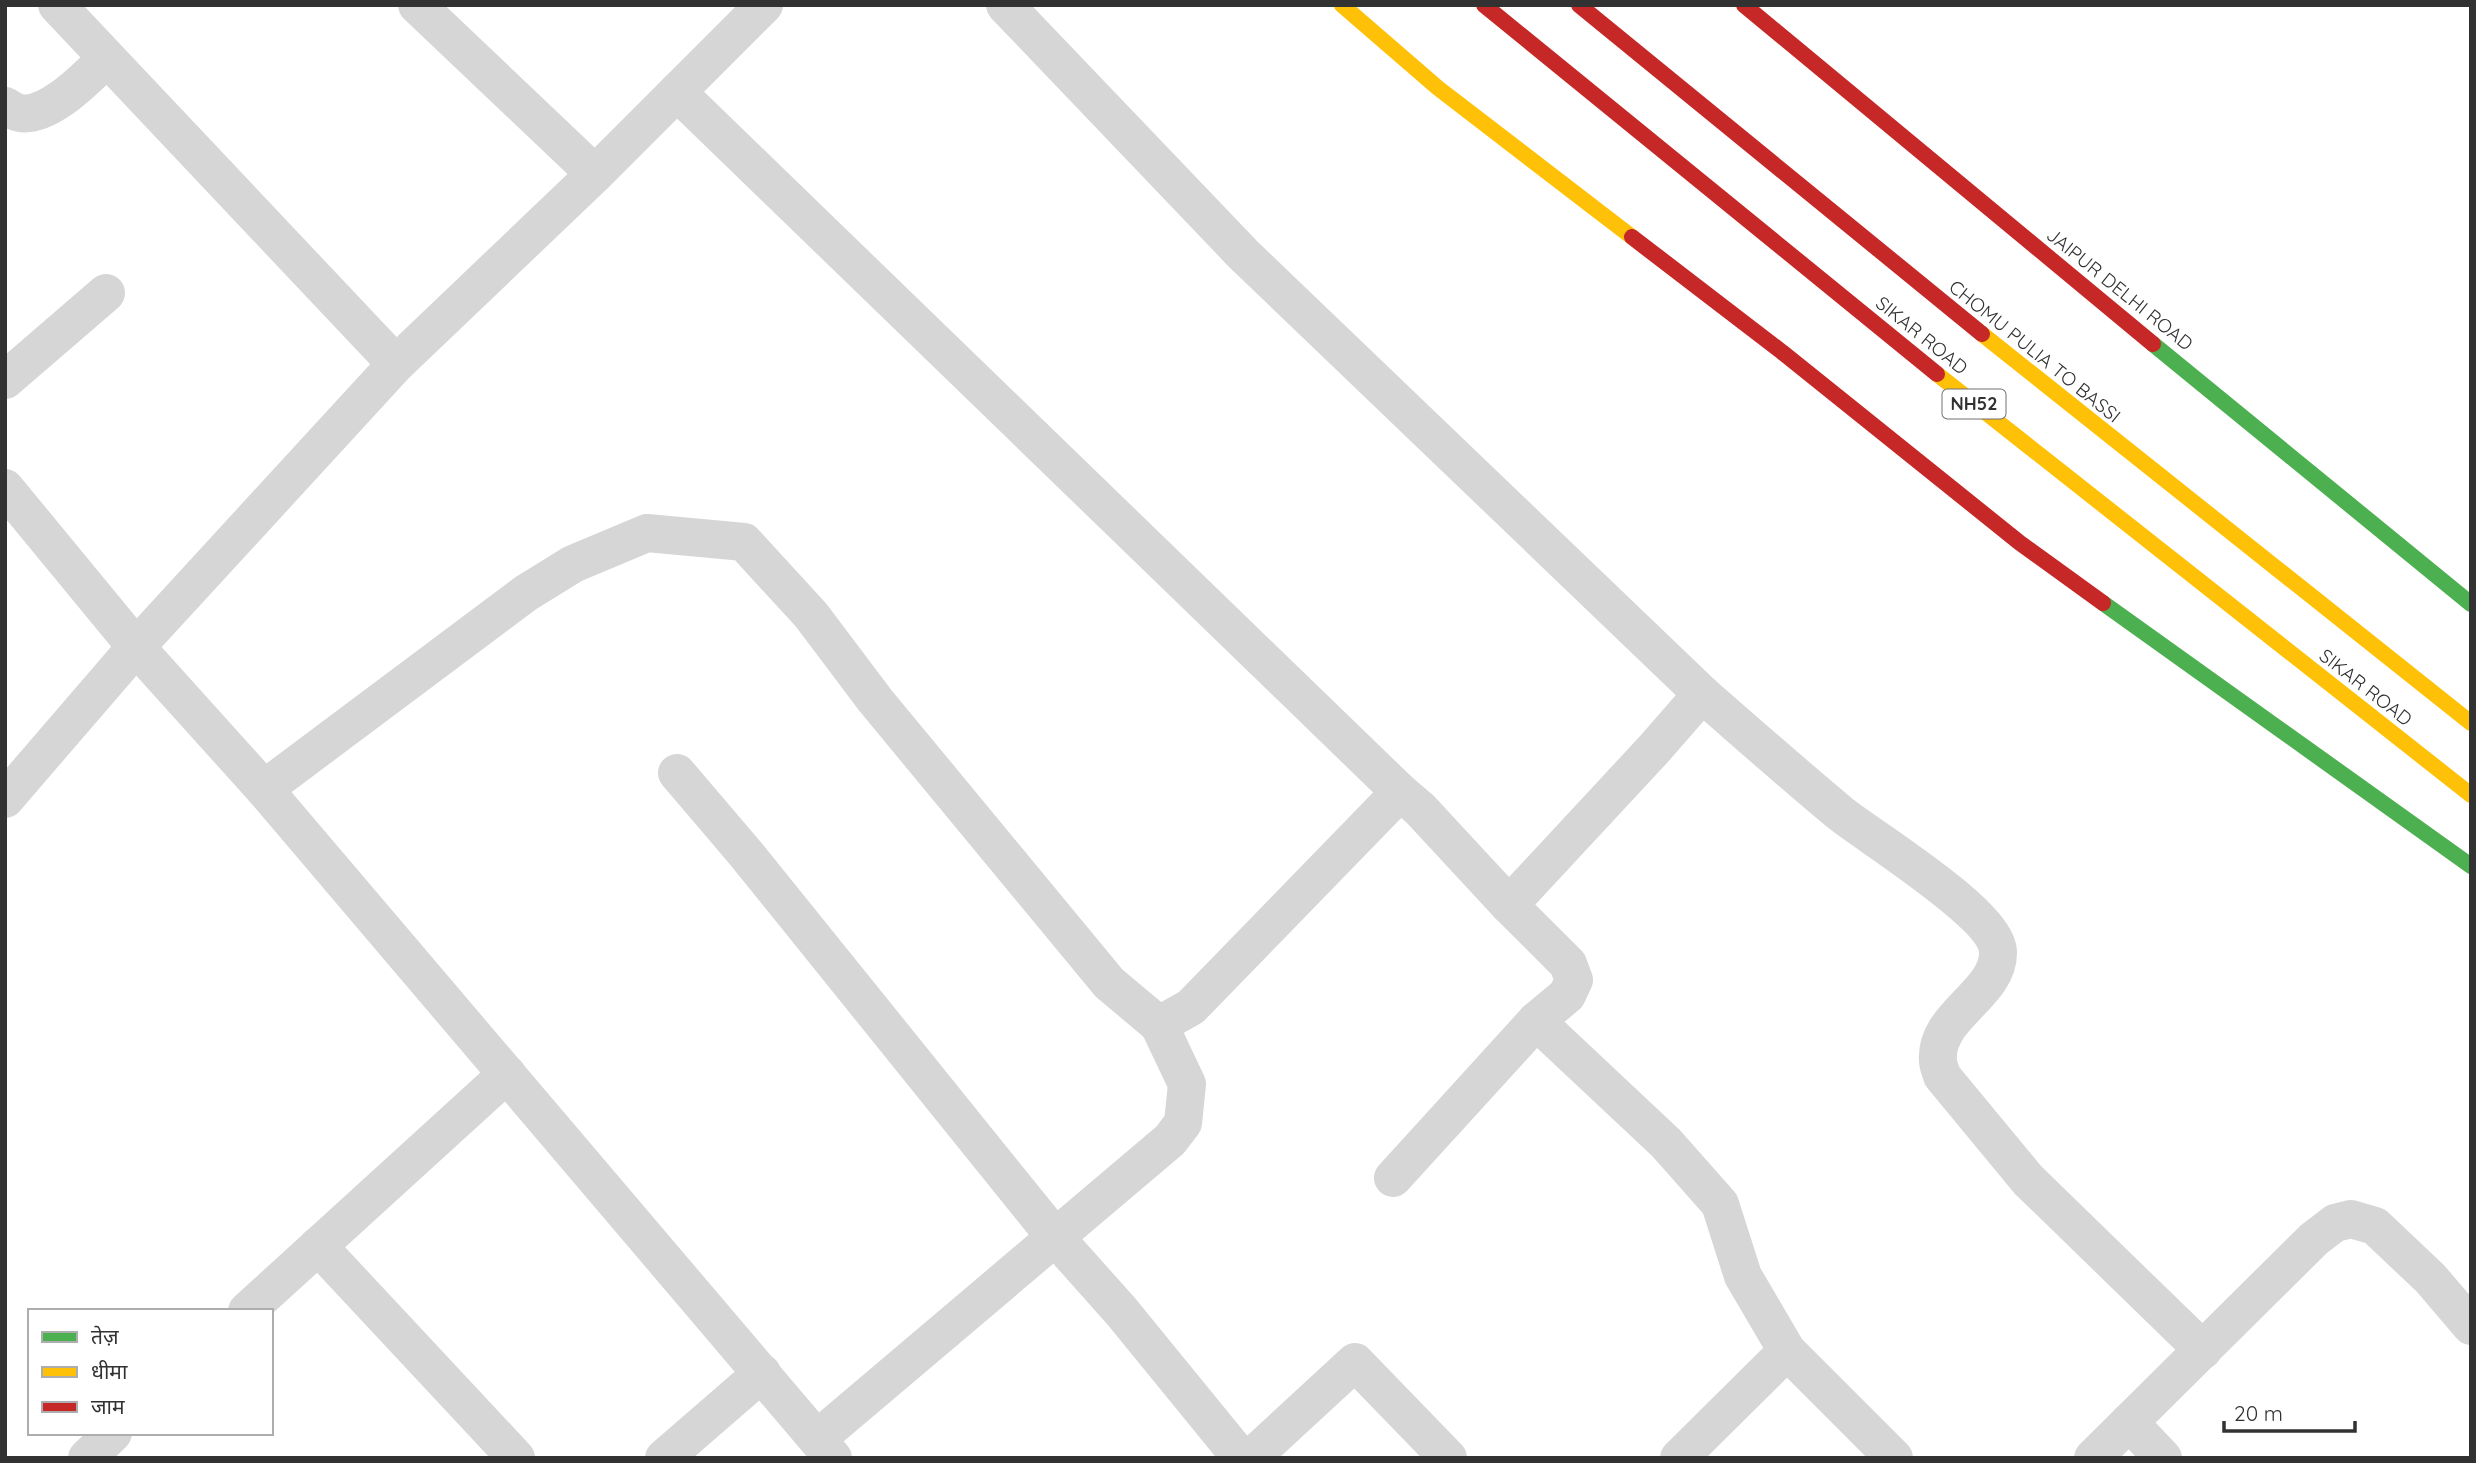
<svg xmlns="http://www.w3.org/2000/svg" width="2476" height="1463" viewBox="0 0 2476 1463" font-family="Quicksand,'Noto Sans Devanagari',sans-serif">
<style>
.lines{fill:none;stroke-linecap:round;stroke-linejoin:round}
.street{stroke:#d6d6d6;stroke-width:38}
.fast{stroke:#4caf50;stroke-width:16}
.slow{stroke:#ffc107;stroke-width:16}
.jam{stroke:#c62828;stroke-width:16}
.labels{text-anchor:middle;stroke-width:7;stroke-linejoin:round;paint-order:stroke}
.shield{fill:#fff;stroke:#707070;stroke-width:2}
.shield-label{font-size:18px;font-weight:bold;fill:#323232}
.street-label{font-size:19px;fill:#323232;stroke:#fff}
</style>
<rect width="100%" height="100%" fill="#fff"/>
<g class="lines">
<g class="street">
<polyline points="57,5 396,364"/>
<polyline points="417,5 595,174"/>
<polyline points="1005,5 1243,254 1702,694"/>
<polyline points="677,92 1400,792"/>
<path d="M 5,106 C 9,108 16,113 20,113 C 49,118 87,77 106,59"/>
<polyline points="5,380 106,293"/>
<polyline points="5,488 136,647 264,789 833,1458"/>
<polyline points="677,773 746,854 1055,1237 1121,1311 1241,1458"/>
<polyline points="264,789 526,593 573,564 647,533 744,542 811,615 875,700 1109,983 1159,1025 1191,1007 1400,792 1420,809 1509,905"/>
<polyline points="5,799 136,647 396,364 595,174 764,5"/>
<polyline points="1393,1178 1536,1021"/>
<polyline points="318,1246 516,1458"/>
<polyline points="247,1311 507,1074"/>
<polyline points="2129,1422 2163,1458"/>
<polyline points="817,1439 1170,1140 1183,1123 1187,1084 1159,1025"/>
<polyline points="87,1458 113,1433"/>
<polyline points="664,1458 762,1373"/>
<polyline points="1251,1458 1355,1362 1448,1458"/>
<polyline points="1679,1458 1787,1351"/>
<path d="M 1894,1458 L 1787,1351 L 1743,1276 L 1720,1204 L 1666,1143 L 1536,1021 L 1567,995 L 1574,980 L 1568,964 L 1509,905 L 1654,749 L 1702,694 C 1748,734 1793,774 1840,813 C 1871,838 1997,914 1998,952 C 1999,995 1934,1015 1938,1061 C 1938,1066 1941,1071 1942,1076 L 2028,1180 L 2203,1350"/>
<polyline points="2093,1458 2314,1239 2335,1223 2351,1219 2375,1226 2430,1278 2471,1326"/>
</g>
<g class="fast">
<polyline points="2153,344 2471,604"/>
<polyline points="2103,603 2471,866"/>
</g>
<g class="slow">
<polyline points="1342,5 1438,88 1632,237"/>
<polyline points="1982,334 2471,723"/>
<polyline points="1937,374 2471,795"/>
</g>
<g class="jam">
<polyline points="1484,5 1937,374"/>
<polyline points="1579,5 1982,334"/>
<polyline points="1744,5 2153,344"/>
<polyline points="1632,237 1782,352 2020,543 2103,603"/>
</g>
</g>
<g class="labels">
<rect class="shield" x="1942.5" y="389.5" width="63" height="29" rx="5"/>
<g class="shield-label">
<text x="1974" y="410">NH52</text>
</g>
<g class="street-label">
<text transform="translate(2120 289) rotate(39)" y="7">JAIPUR DELHI ROAD</text>
<text transform="translate(1922 335) rotate(39)" y="7">SIKAR ROAD</text>
<text transform="translate(2035 351) rotate(39)" y="7">CHOMU PULIA TO BASSI</text>
<text transform="translate(2366 687) rotate(38)" y="7">SIKAR ROAD</text>
</g>
</g>
<rect width="2476" height="1463" fill="none" stroke="#323232" stroke-width="14"/>
<rect x="28" y="1309" width="245" height="126" fill="#ffffff" stroke="#adadad" stroke-width="2"/>
<rect x="42" y="1332" width="35" height="10" fill="#4caf50" stroke="#adadad" stroke-width="2"/>
<text x="91" y="1344" font-size="21" fill="#323232">तेज़</text>
<rect x="42" y="1367" width="35" height="10" fill="#ffc107" stroke="#adadad" stroke-width="2"/>
<text x="91" y="1379" font-size="21" fill="#323232">धीमा</text>
<rect x="42" y="1402" width="35" height="10" fill="#c62828" stroke="#adadad" stroke-width="2"/>
<text x="91" y="1414" font-size="21" fill="#323232">जाम</text>
<path d="M2224 1421v10h131v-10" fill="none" stroke="#323232" stroke-width="3.5"/>
<text x="2234" y="1421" font-size="21" fill="#323232" stroke="#ffffff" stroke-width="5" paint-order="stroke">20 m</text>
</svg>
